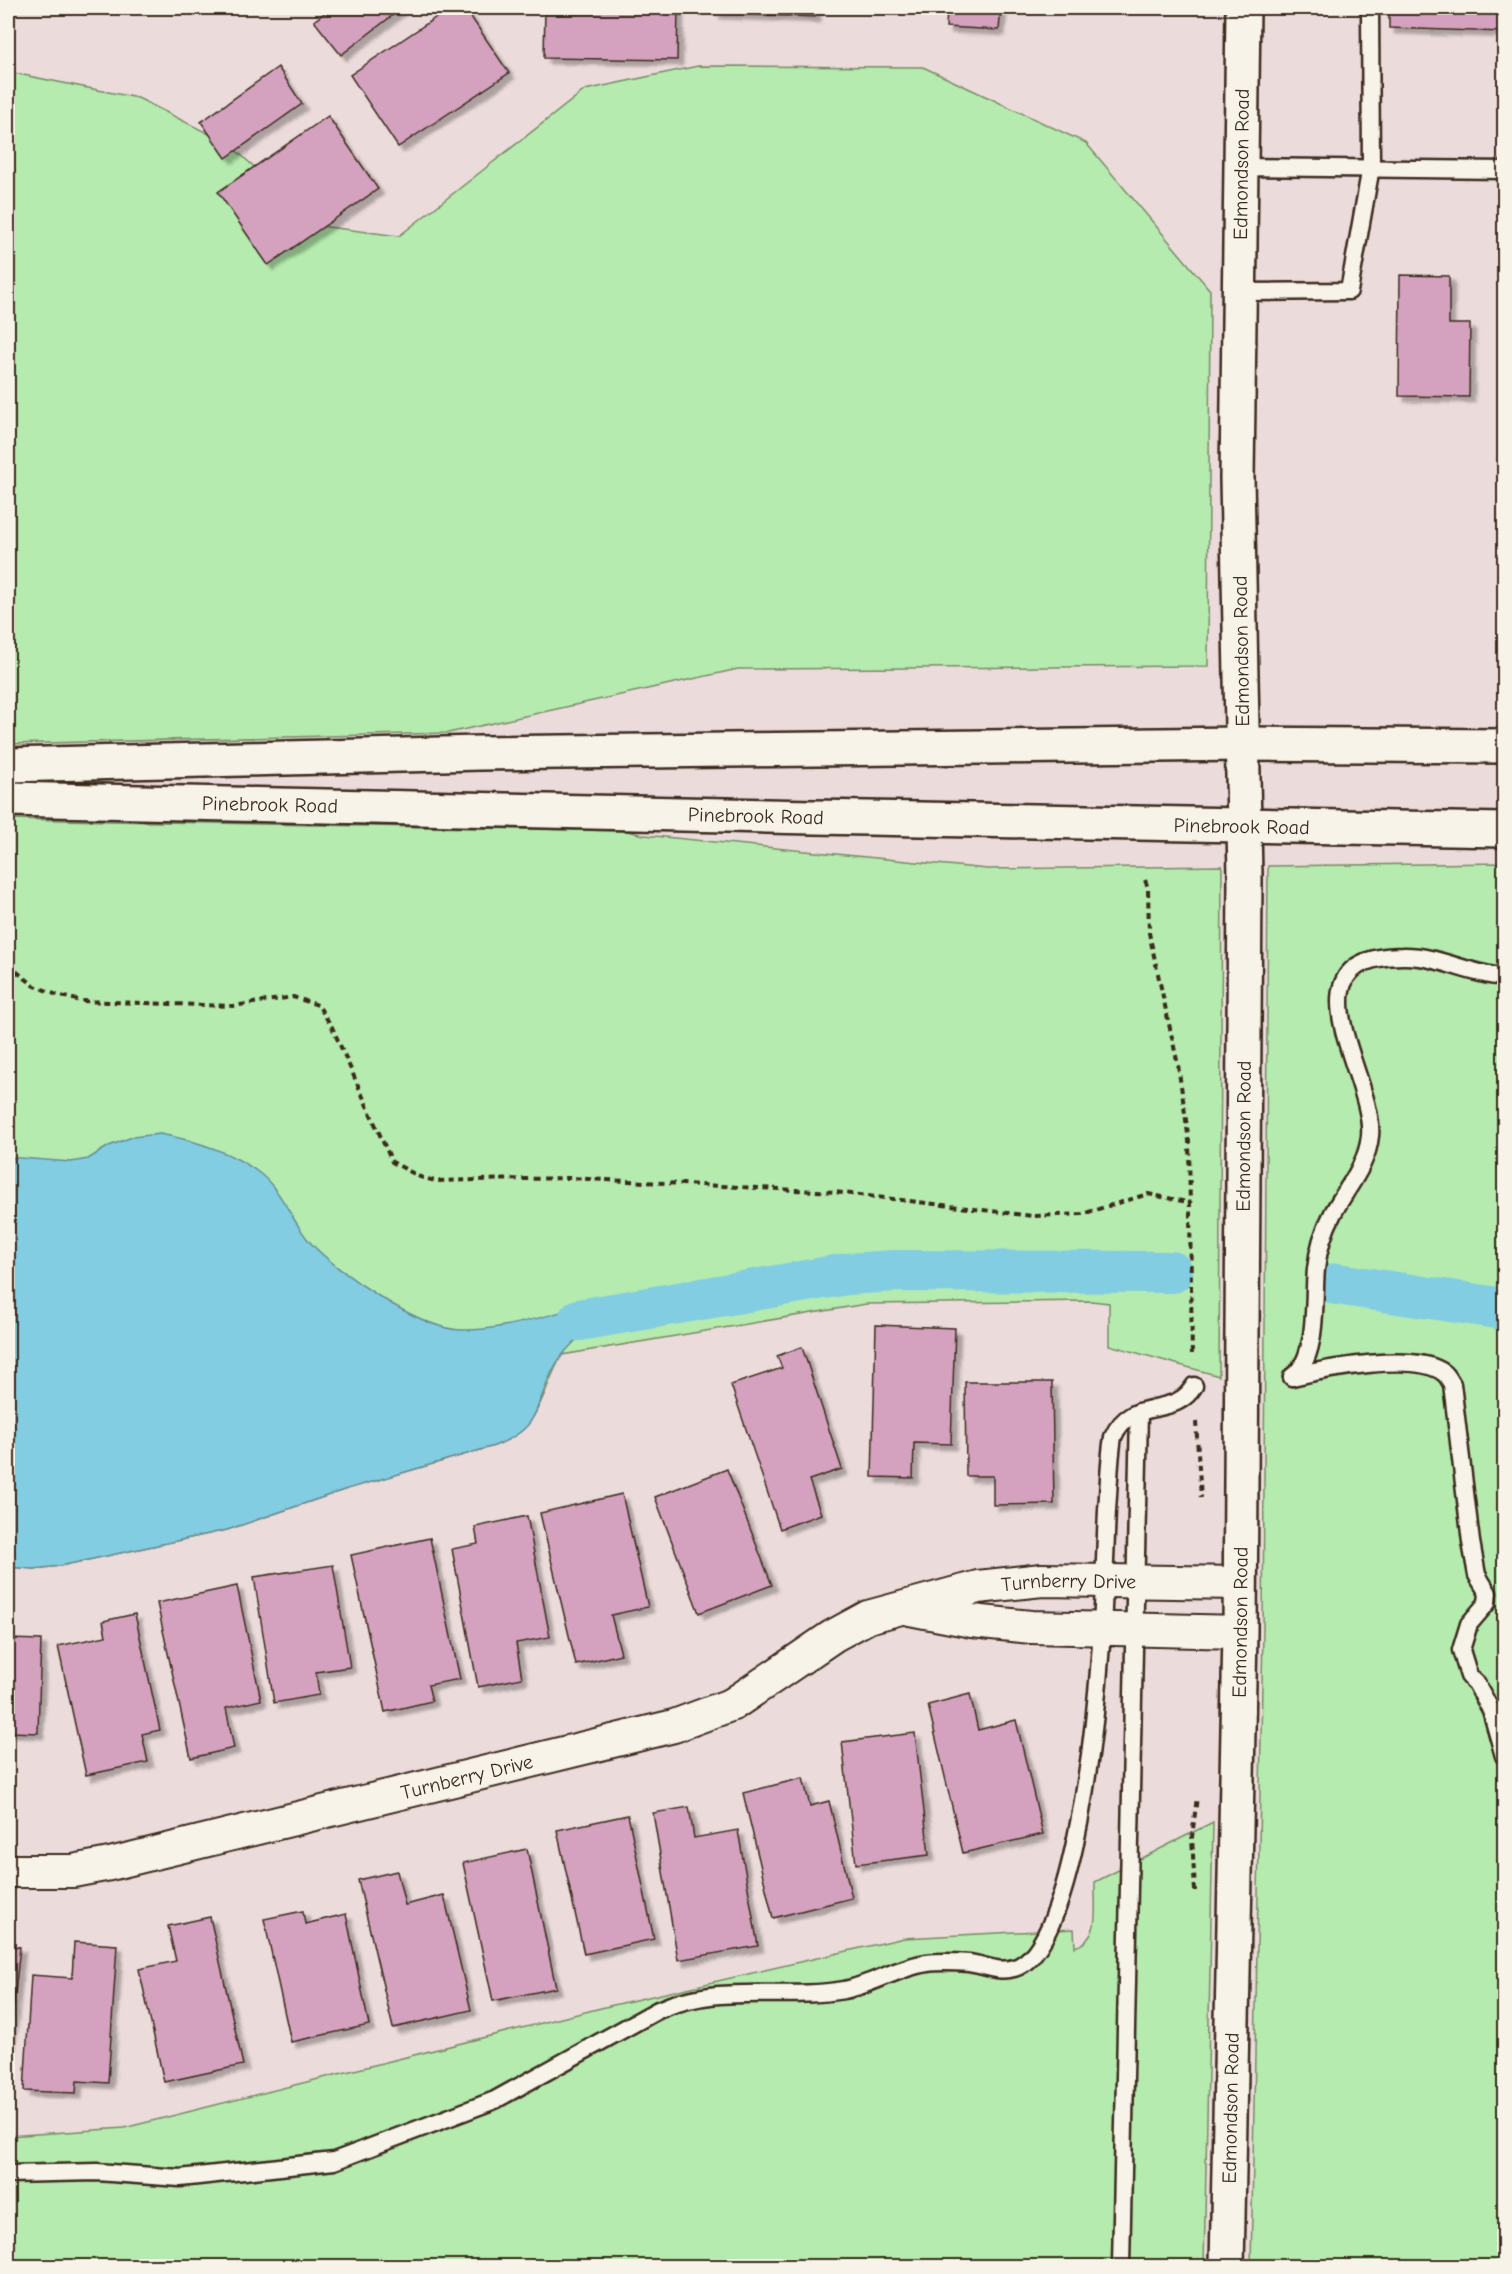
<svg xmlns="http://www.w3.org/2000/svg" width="1512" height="2274" viewBox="0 0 1512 2274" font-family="'Comic Neue',sans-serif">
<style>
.green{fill:#b5ebae;stroke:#788a66;stroke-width:1.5}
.water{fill:#82cde2;stroke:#668c94;stroke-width:1.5}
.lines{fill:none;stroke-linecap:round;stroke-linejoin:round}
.canal{stroke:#82cde2;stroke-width:42}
.building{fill:#d4a2be;stroke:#3b2a1e;stroke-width:1.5;filter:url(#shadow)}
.service-casing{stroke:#3b2a1e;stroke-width:21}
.minor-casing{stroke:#3b2a1e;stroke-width:36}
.tertiary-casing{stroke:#3b2a1e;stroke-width:38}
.path{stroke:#3b2a1e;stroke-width:4;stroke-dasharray:6 4.5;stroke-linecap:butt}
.service{stroke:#f7f3e8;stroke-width:16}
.minor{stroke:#f7f3e8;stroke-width:32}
.tertiary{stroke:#f7f3e8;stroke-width:33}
.labels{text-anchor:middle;stroke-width:6;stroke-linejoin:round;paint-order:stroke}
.street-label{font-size:20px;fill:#3b2a1e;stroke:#f7f3e8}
</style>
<defs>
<filter id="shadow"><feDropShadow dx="5.5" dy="5.5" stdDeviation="1.5" flood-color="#0004"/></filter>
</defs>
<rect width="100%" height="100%" fill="#ecdbdb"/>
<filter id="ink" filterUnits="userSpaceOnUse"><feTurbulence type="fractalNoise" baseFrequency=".0167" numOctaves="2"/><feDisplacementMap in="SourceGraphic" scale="12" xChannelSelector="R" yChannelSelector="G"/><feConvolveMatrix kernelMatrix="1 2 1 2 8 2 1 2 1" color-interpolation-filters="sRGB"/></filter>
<g filter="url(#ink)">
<g class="green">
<polygon points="698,66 923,67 1086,143 1210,290 1208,666 738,669 448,733 8,744 8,72 138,98 229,144 320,226 399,236 585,90"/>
<path d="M 8,819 L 627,831 L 644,835 L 987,869 L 1222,866 L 1219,1376 L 1109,1345 L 1109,1303 L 1091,1301 L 866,1304 L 562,1355 C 538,1397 544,1427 494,1446 L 344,1490 L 227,1530 L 60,1566 L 34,1569 L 8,1567 Z"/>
<polygon points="1504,863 1504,2266 1251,2266 1263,1632 1268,866"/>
<path d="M 1213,1822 L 1204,2266 L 8,2266 L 8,2136 L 124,2128 L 609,2006 L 904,1938 L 1074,1929 L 1075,1947 C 1102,1939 1094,1906 1095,1882 Z"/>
</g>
<path class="water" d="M 160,1134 C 193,1140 231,1152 258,1172 C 281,1189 291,1219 309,1241 C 336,1272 420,1329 461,1330 C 499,1331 540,1317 577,1308 L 581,1335 C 568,1348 557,1359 550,1376 C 533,1414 538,1429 494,1446 L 344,1490 L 227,1530 L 60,1566 L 34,1569 L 8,1567 L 8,1157 L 71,1162 L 88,1159 L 109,1146 L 132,1137 Z"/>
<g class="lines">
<g class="canal">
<polyline points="1337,1284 1504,1309"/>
<polyline points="579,1320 847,1274 894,1271 1172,1272"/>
</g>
</g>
<g class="building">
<polygon points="331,8 402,8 341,55 314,21"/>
<polygon points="450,8 465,8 509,73 398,147 350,75"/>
<polygon points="545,8 678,8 677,60 544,58"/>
<polygon points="715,8 815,8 815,17 714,13"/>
<polygon points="947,8 1001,8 999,30 946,27"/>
<polygon points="1389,8 1504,8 1504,32 1389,28"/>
<polygon points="278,67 302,104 226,158 201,122"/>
<polygon points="328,116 378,189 268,265 218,192"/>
<polygon points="1400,275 1449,276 1449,324 1470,324 1469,397 1399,396"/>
<polygon points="876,1325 955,1328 951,1444 914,1443 913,1478 872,1477"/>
<polygon points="802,1347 842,1469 809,1480 821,1514 780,1529 731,1385 782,1368 777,1356"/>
<polygon points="965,1382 1052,1382 1054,1504 993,1505 993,1476 966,1476"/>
<polygon points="727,1469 772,1585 699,1613 655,1497"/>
<polygon points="622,1494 648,1607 611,1615 621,1654 576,1665 540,1513"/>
<polygon points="527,1516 550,1637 516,1643 522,1678 478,1687 452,1549 478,1544 475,1527"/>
<polygon points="430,1538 460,1679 428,1685 432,1701 385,1712 351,1555"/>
<polygon points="333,1565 350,1667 316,1672 319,1695 274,1703 254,1577"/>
<polygon points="237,1586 261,1700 226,1708 234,1748 191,1758 157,1603"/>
<polygon points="135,1614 160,1730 142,1734 148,1762 86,1775 58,1646 106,1636 103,1621"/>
<polygon points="8,1639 41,1640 38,1733 8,1732"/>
<polygon points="970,1694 978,1730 1016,1720 1043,1834 963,1853 928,1705"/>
<polygon points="915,1733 929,1855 856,1864 842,1742"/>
<polygon points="803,1778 810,1806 829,1801 852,1898 773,1918 743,1793"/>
<polygon points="689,1807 694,1838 738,1830 758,1946 678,1960 653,1813"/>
<polygon points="628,1815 654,1939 584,1954 557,1830"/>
<polygon points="527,1849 556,1988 493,2001 463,1863"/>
<polygon points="397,1871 405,1905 444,1895 471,2010 393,2028 358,1880"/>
<polygon points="303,1911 305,1924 346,1914 369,2025 291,2042 264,1919"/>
<polygon points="210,1917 243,2065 164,2082 139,1969 176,1961 168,1926"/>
<polygon points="74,1942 117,1945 108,2083 77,2081 76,2093 24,2091 31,1975 72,1978"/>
<polygon points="8,1946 20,1947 8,2057"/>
</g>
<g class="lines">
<g class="service-casing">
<g id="service">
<polyline points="1241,167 1504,170"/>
<polyline points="1240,292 1349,291 1371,167 1370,8"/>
<path d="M 1292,1377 C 1319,1358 1313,1299 1316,1269 C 1318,1250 1324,1230 1333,1213 C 1347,1187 1367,1166 1370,1136 C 1376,1079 1280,956 1403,956 C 1437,955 1470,975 1504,977"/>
<path d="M 1292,1377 C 1325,1369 1417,1351 1444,1373 C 1447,1375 1450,1381 1452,1384 L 1471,1542 L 1477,1575 L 1488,1593 L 1487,1603 L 1469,1624 L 1461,1650 L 1469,1676 L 1476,1683 L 1491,1710 L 1504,1756"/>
<path d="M 8,2174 L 97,2172 L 180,2178 L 334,2161 L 495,2100 L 658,2010 C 723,1982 779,2001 844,1990 C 872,1985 898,1967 927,1963 C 941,1961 955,1962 969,1963 C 984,1965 999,1973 1014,1968 C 1076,1951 1097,1703 1101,1644 C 1104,1599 1105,1555 1107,1510 C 1109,1486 1109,1461 1113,1437 C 1131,1395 1174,1420 1194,1386"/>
<polyline points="1121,2266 1139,1412"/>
</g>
</g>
<g class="minor-casing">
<g id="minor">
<polyline points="910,1609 972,1621 1031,1627 1240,1632"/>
<path id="s1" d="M 8,1871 L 73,1871 L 110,1864 L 674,1726 L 733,1704 L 833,1636 L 868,1617 L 978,1587 L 1042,1580 L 1240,1583"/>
</g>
</g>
<g class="tertiary-casing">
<g id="tertiary">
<polyline points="8,765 480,753 1243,744 1504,746"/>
<path id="s2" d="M 8,799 C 507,808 1005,824 1504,830"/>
<path id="s3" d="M 1227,2266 L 1240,1632 L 1245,876 L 1237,478 L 1243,8"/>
</g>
</g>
<g class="path">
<polyline points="1145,880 1148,888 1149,933 1178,1065 1189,1141 1192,1358"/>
<polyline points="8,965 35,986 57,995 81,1001 233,1006 293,997 318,1005 332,1027 392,1162 420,1177 435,1181 569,1178 835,1192 1033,1216 1082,1214 1148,1194 1192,1203"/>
<polyline points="1196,1422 1201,1498"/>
<polyline points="1195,1891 1192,1837 1197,1797"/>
</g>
<use href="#service" class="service"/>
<use href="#minor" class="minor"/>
<use href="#tertiary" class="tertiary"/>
</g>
</g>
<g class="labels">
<g class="street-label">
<text dy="7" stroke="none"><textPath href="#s3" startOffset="2102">Edmondson Road</textPath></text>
<text transform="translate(1241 651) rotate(-91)" y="7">Edmondson Road</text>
<text dy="7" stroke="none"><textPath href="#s2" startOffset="262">Pinebrook Road</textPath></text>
<text dy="7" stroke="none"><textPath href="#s2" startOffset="748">Pinebrook Road</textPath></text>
<text dy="7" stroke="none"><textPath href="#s2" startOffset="1234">Pinebrook Road</textPath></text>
<text dy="7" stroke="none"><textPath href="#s3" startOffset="1130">Edmondson Road</textPath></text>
<text dy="7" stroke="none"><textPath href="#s1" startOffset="1112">Turnberry Drive</textPath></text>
<text dy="7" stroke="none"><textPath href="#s3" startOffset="644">Edmondson Road</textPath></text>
<text dy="7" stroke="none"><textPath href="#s1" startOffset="470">Turnberry Drive</textPath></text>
<text dy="7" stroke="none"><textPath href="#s3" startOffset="158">Edmondson Road</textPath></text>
</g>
</g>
<rect width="1512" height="2274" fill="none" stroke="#f7f3e8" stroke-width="30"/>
<rect x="15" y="15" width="1482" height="2244" fill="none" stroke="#3b2a1e" stroke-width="2" filter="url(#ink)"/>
</svg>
